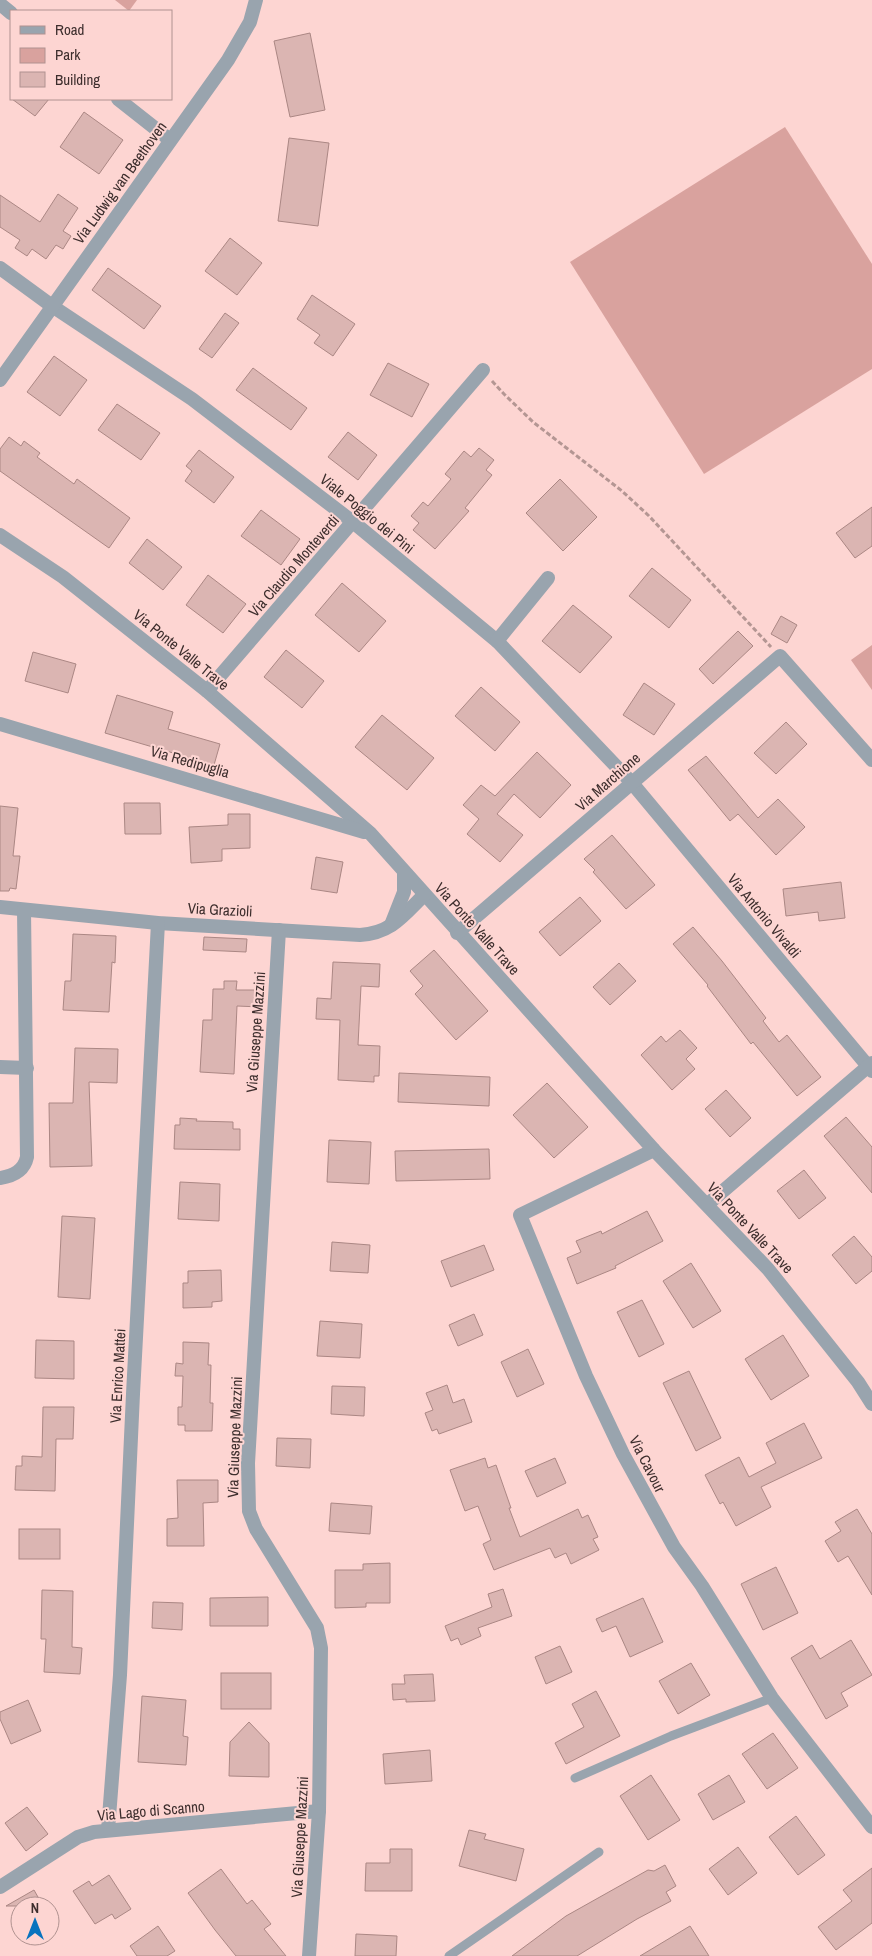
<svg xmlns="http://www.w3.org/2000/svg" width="872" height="1956" viewBox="0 0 872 1956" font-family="'Archivo Narrow',sans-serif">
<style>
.green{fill:#d9a29e}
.building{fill:#dbb5b2;stroke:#ab8784}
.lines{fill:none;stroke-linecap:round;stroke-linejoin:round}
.path{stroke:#b49693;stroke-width:3;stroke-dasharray:5 2.5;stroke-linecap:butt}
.service{stroke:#99a4ae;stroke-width:9}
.minor{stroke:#99a4ae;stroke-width:14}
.labels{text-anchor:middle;stroke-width:4;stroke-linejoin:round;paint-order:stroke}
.street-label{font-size:15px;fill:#3d2e2d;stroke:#fdd5d2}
</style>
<rect width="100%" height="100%" fill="#fdd5d2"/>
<g class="green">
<polygon points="115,0 137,0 129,11"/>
<polygon points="785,127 872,264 872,369 704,474 570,262"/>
<polygon points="872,645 872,690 851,660"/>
</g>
<g class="building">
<polygon points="310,33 325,110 290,117 274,41"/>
<polygon points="12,99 49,99 35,116"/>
<polygon points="84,112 123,140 99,174 60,147"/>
<polygon points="289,138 329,143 318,226 278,221"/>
<polygon points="58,194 78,208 63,231 71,236 63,249 56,245 46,259 32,249 27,256 15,248 20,240 0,227 0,195 40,222"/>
<polygon points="230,238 262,263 237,295 205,271"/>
<polygon points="108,268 161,306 144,329 92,290"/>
<polygon points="312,295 355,324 333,356 314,343 320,335 297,319"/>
<polygon points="225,313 239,323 212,358 199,349"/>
<polygon points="54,356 87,380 60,416 27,392"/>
<polygon points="388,363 429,384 412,417 370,395"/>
<polygon points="253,368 307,408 291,430 236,390"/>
<polygon points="117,404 160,433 141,460 98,430"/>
<polygon points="348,432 377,455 358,480 328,457"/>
<polygon points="9,437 21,446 24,441 40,453 37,457 74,484 77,479 130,518 109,548 0,471 0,449"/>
<polygon points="479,448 494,460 486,470 492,475 465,508 469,511 435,549 413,530 419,523 411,516 423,502 428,506 451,479 445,474 464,451 471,457"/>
<polygon points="199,450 234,477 214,503 185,481 192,471 186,466"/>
<polygon points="560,479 597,517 563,551 526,513"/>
<polygon points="872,507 872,546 855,558 836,533"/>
<polygon points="261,510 300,539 281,565 241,536"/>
<polygon points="147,539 182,567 163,590 129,563"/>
<polygon points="652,568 691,600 669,628 629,596"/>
<polygon points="208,575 246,604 223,633 186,605"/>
<polygon points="342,583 386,621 359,652 315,615"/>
<polygon points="573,605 612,637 580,673 542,641"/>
<polygon points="781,616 797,625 787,643 771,634"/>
<polygon points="738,631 753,646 713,684 699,669"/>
<polygon points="286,650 324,681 302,708 264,677"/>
<polygon points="33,652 76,664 68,693 25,681"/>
<polygon points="644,683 675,704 654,735 623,715"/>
<polygon points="481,687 520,722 495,751 455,716"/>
<polygon points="117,695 173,712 168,729 220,744 214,765 105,733"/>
<polygon points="382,715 434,758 407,790 355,747"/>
<polygon points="786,722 807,744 776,774 754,753"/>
<polygon points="537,752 571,785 540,818 514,794 497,814 523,835 500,862 467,834 479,819 463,805 481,785 495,796"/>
<polygon points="706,756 758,818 778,799 805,827 776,855 738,814 730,821 688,770"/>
<polygon points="124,803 160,803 161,834 125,834"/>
<polygon points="0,806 18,808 13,856 20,856 16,889 10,888 9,891 0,891"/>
<polygon points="228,814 250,814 250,848 222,849 222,861 191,863 189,827 228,825"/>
<polygon points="612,835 655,885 626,909 593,872 595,870 584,859"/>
<polygon points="316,857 343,862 337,893 311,889"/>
<polygon points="841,882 845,918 819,921 818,912 786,916 783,889"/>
<polygon points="580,897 601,921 560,956 539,932"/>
<polygon points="693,927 722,961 766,1018 763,1021 779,1042 787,1035 821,1077 797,1096 753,1042 751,1044 707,986 708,985 673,944"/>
<polygon points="73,934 116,936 115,963 112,962 109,1012 63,1010 65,981 71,981"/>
<polygon points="204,937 247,939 246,952 203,950"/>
<polygon points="434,950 488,1011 456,1040 415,994 423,986 410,971"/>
<polygon points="333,962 380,964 379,987 361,986 358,1045 380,1046 379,1076 374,1076 374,1082 338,1080 340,1020 316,1019 317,998 331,999"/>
<polygon points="619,963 636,981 610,1005 593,987"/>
<polygon points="224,981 237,981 236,990 260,990 260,1007 237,1006 234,1074 200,1072 203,1020 212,1020 213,989 224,989"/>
<polygon points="680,1030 697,1048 686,1059 695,1069 672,1090 641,1055 661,1036 666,1042"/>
<polygon points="75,1048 118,1049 117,1083 89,1082 92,1166 50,1167 49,1103 73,1103"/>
<polygon points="399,1073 490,1077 489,1106 398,1102"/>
<polygon points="547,1083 588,1127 554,1158 513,1115"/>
<polygon points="726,1090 751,1118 730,1137 705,1109"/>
<polygon points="846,1117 872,1147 872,1193 824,1136"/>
<polygon points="180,1118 197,1119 196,1121 233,1122 233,1129 240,1129 240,1150 174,1149 175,1125 180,1125"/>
<polygon points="329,1140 371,1142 369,1184 327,1182"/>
<polygon points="489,1149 490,1179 396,1181 395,1151"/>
<polygon points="804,1170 826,1198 799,1219 777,1191"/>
<polygon points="180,1182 220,1184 219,1221 178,1219"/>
<polygon points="647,1211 663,1241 615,1266 616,1268 577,1284 567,1258 581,1252 576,1241 601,1231 602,1234"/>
<polygon points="62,1216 95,1218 90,1299 58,1297"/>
<polygon points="854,1236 872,1257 872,1271 856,1284 832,1255"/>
<polygon points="332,1242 370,1245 368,1273 330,1271"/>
<polygon points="484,1245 494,1270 451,1287 441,1261"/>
<polygon points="691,1263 721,1311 693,1328 663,1281"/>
<polygon points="221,1270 222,1301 212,1302 212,1307 183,1308 183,1283 188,1283 188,1271"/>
<polygon points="642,1300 664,1344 639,1357 617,1312"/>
<polygon points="474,1314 483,1335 458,1346 449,1325"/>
<polygon points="320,1321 362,1324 360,1358 317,1356"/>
<polygon points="783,1335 809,1376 771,1400 745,1359"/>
<polygon points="36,1340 74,1341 74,1379 35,1378"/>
<polygon points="183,1342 209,1343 208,1365 211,1365 210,1403 213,1403 212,1431 185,1431 185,1425 178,1425 178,1407 182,1407 183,1376 175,1376 176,1363 183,1364"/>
<polygon points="528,1349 544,1384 517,1397 501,1362"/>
<polygon points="689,1371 721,1438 696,1451 663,1383"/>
<polygon points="447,1385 453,1403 464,1399 472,1422 439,1434 437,1429 432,1431 425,1413 433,1410 426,1393"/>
<polygon points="332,1386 365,1387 364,1416 331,1414"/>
<polygon points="43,1407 74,1407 73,1439 56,1439 55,1491 15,1490 16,1466 22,1466 22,1456 42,1457"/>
<polygon points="804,1423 822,1458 761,1487 771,1507 736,1526 723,1502 720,1504 705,1475 739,1457 749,1477 776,1463 766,1443"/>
<polygon points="277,1438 311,1439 310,1468 276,1466"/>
<polygon points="485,1458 488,1468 496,1465 511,1508 509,1508 520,1537 578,1509 582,1518 588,1515 598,1537 593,1539 599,1550 571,1564 566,1553 555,1558 550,1548 494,1570 483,1544 491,1540 478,1506 465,1511 450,1470"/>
<polygon points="555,1458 566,1483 537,1497 525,1471"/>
<polygon points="177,1480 218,1480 218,1502 203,1503 204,1546 167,1546 167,1519 178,1518"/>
<polygon points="331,1503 372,1506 370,1534 329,1531"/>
<polygon points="857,1509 872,1534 872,1595 848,1556 838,1562 825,1541 841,1531 835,1522"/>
<rect x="19" y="1529" width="41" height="30"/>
<polygon points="390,1563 390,1603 366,1603 366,1607 335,1608 335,1570 363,1570 363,1564"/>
<polygon points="776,1567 798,1613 763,1630 741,1584"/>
<polygon points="503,1589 512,1616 478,1628 481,1636 461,1645 458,1638 451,1641 445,1626 492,1607 488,1594"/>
<polygon points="42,1590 73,1591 72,1647 82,1648 80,1674 44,1672 46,1639 41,1639"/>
<polygon points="268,1597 268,1626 210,1626 210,1598"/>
<polygon points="643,1598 663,1642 630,1657 616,1626 602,1632 596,1619"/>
<polygon points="153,1602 183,1603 182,1630 152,1628"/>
<polygon points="851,1640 872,1675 841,1693 848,1706 826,1719 791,1658 812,1645 820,1659"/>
<polygon points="560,1646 572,1672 546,1684 535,1657"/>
<polygon points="691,1663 710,1695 678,1714 659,1681"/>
<rect x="221" y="1673" width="50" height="36"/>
<polygon points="433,1674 435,1701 406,1702 406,1699 393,1700 392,1684 405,1684 404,1675"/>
<polygon points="596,1691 620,1736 566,1764 555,1743 584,1727 572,1704"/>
<polygon points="142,1696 186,1700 183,1736 188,1737 186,1765 138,1762"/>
<polygon points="28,1700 41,1731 11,1744 0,1719 0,1712"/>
<polygon points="249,1722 269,1743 269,1777 229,1776 230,1742"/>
<polygon points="773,1733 798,1768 767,1789 742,1754"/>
<polygon points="430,1750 432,1781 385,1784 383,1754"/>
<polygon points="651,1775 680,1820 648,1840 620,1796"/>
<polygon points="729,1775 745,1802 713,1820 698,1794"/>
<polygon points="27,1807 48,1834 26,1851 5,1823"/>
<polygon points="796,1816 825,1855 798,1875 769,1837"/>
<polygon points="469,1830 486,1834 484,1839 524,1849 516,1881 459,1866"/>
<polygon points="738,1847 757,1873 728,1895 709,1869"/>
<polygon points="390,1849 412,1849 412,1891 365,1891 366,1863 390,1863"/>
<polygon points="665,1865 676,1886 666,1892 671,1901 637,1919 577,1956 512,1956 566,1916 648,1870 654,1871"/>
<polygon points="872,1868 872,1923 836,1950 818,1927 852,1901 843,1890"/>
<polygon points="221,1869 247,1904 252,1900 271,1924 264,1929 286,1956 236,1956 215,1930 188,1893"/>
<polygon points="109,1875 131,1909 115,1919 112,1914 95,1924 73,1891 89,1881 92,1886"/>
<polygon points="34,1890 43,1906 6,1906"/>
<polygon points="158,1926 175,1951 167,1956 137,1956 130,1946"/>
<polygon points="690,1926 709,1956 640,1956"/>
<polygon points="356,1934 397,1936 396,1956 355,1956"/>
</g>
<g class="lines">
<polyline class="path" points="492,381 504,394 533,422 622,491 649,516 771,647"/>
<g class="service">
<polyline points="575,1778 671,1736 772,1698"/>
<polyline points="449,1956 599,1852"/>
</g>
<g class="minor">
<polyline points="0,4 11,13"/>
<polyline points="118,99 170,140"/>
<polyline points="0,268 52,306 192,399 353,522 497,641 632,783 872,1071"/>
<polyline points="0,380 228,60 250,22 256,0"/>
<polyline points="0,535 63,577 207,691 370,833 654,1150 768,1269 858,1382 872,1404"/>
<polyline points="497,641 548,578"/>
<polyline points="207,691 483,370"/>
<polyline points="0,724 364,832"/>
<path d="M 0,907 L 158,923 L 360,935 C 391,933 403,916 424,895"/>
<polyline points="391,925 404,892 404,873"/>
<polyline points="279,930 248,1463 249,1511 256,1529 317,1628 321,1648 319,1811 309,1956"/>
<polyline points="457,933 780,656 872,760"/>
<polyline points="0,1067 27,1068"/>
<polyline points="654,1150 520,1215 586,1376 623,1454 674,1547 702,1586 772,1698 872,1827"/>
<path d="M 0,1178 C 13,1176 24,1171 27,1157 L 24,910"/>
<polyline points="708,1204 872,1063"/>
<polyline points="108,1830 120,1675 133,1394 158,923"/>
<polyline points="0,1887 78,1837 94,1832 319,1811"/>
</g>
</g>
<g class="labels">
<g class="street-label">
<text transform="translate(120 183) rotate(-54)" y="5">Via Ludwig van Beethoven</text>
<text transform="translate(367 514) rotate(39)" y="5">Viale Poggio dei Pini</text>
<text transform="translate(294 566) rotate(-49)" y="5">Via Claudio Monteverdi</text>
<text transform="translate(181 650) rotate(39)" y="5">Via Ponte Valle Trave</text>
<text transform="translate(190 762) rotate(16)" y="5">Via Redipuglia</text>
<text transform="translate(608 782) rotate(-41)" y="5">Via Marchione</text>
<text transform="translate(220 910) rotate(3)" y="5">Via Grazioli</text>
<text transform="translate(764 916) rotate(50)" y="5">Via Antonio Vivaldi</text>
<text transform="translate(477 929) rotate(48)" y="5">Via Ponte Valle Trave</text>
<text transform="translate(256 1032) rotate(-86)" y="5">Via Giuseppe Mazzini</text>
<text transform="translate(750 1228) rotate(47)" y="5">Via Ponte Valle Trave</text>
<text transform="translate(118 1376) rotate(-87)" y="5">Via Enrico Mattei</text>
<text transform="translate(235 1437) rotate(-88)" y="5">Via Giuseppe Mazzini</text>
<text transform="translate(647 1464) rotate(63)" y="5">Via Cavour</text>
<text transform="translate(151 1811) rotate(-5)" y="5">Via Lago di Scanno</text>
<text transform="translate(300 1837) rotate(-87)" y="5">Via Giuseppe Mazzini</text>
</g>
</g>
<rect x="10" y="10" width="162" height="90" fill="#fdd5d2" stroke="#b09290"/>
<rect x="20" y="26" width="25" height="8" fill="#99a4ae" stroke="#b09290"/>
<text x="55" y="35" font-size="15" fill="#3d2e2d">Road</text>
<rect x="20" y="48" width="25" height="15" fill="#d9a29e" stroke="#b09290"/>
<text x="55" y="60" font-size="15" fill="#3d2e2d">Park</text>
<rect x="20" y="72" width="25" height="15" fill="#dbb5b2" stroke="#b09290"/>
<text x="55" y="85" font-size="15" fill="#3d2e2d">Building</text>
<g transform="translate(35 1921)"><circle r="24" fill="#fdd5d2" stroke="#b09290"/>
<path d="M0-4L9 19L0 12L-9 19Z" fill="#0873be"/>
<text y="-8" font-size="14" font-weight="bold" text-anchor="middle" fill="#3d2e2d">N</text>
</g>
</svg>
